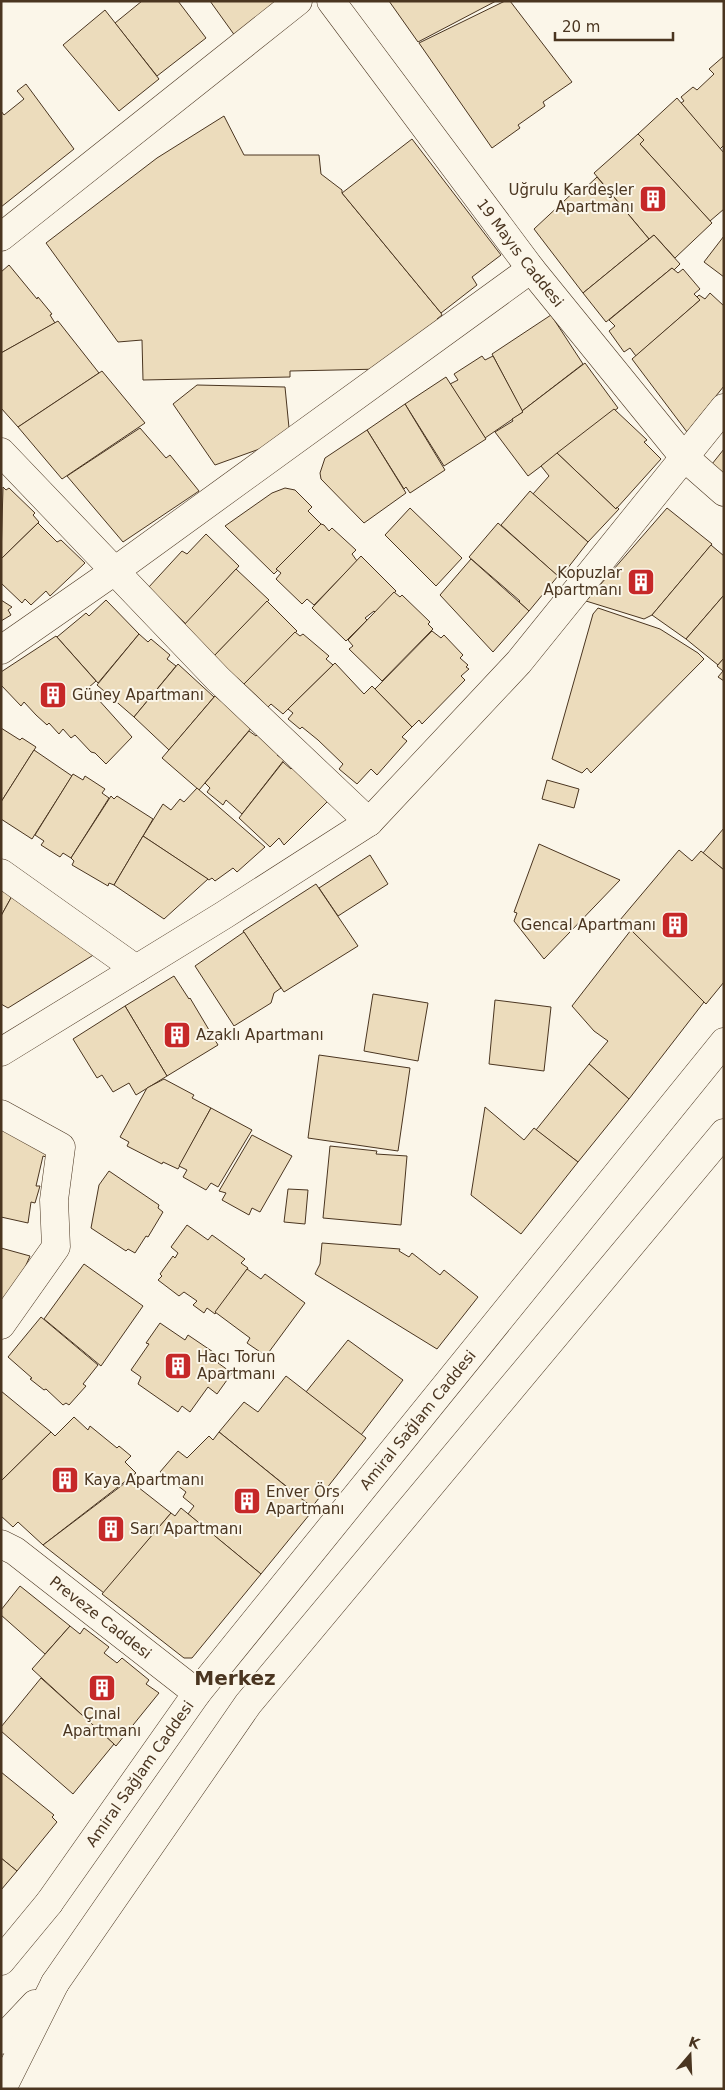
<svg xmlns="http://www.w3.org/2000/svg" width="725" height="2090" viewBox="0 0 725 2090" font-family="'DejaVu Sans',sans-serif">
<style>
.building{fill:#ecdcbc;stroke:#4a3520}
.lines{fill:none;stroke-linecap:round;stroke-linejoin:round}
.minor-casing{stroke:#4a3520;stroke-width:29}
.major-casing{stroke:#4a3520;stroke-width:29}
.highway-casing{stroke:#4a3520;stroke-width:29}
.minor{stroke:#fbf6e9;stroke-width:28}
.major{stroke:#fbf6e9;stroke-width:28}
.highway{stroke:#fbf6e9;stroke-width:28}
.labels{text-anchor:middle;stroke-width:4;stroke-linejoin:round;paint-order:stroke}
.poi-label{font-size:15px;fill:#4a3520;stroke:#fbf6e9;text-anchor:start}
.street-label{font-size:15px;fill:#4a3520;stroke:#fbf6e9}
.district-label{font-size:20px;font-weight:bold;fill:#4a3520;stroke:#fbf6e9}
</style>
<rect width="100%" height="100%" fill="#fbf6e9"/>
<g class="building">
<polygon points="142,1 178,1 206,38 157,76 115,23"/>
<polygon points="210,1 285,1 238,40"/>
<polygon points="389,1 496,1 418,42"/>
<polygon points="505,1 510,1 572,82 543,102 545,106 518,125 520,128 492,148 419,43"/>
<polygon points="105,10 159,79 119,111 63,45"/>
<polygon points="724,56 724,145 720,149 681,103 684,101 681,97 693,87 697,90 714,74 709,69"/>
<polygon points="26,84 74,149 1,207 1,111 4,115 24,99 17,91"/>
<polygon points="677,98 724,153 724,209 710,221 640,144 644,140 638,134"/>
<polygon points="224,116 244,155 319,155 321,174 342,190 342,193 441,313 442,315 437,319 440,323 382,369 290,371 290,377 143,380 142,340 118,342 46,243 157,158"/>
<polygon points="638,134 644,140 640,144 712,223 675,258 654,235 649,239 594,173"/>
<polygon points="412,139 501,255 472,277 477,285 441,313 342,193"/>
<polygon points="597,177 649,239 583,293 534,229 578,188 581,192"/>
<polygon points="654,235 680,264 674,270 672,268 606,322 583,293"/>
<polygon points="724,236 724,277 704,262"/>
<polygon points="9,265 37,299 38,297 52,314 50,315 55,323 1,353 1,272"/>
<polygon points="672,268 678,273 683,269 700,289 694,294 700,300 636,356 630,348 624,352 609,331 615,326 609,320"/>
<polygon points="710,293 724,306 724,386 687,432 632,359 700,300 697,297 699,295 705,299"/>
<polygon points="551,315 583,364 522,411 492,354"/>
<polygon points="58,321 99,373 18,427 1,408 1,353"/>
<polygon points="482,356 485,360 493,356 523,412 485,438 450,384 458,380 454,374"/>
<polygon points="585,363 618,408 528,476 495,432 513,421 512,419 523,412 522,411"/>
<polygon points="102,371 145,423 62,479 18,427"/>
<polygon points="446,377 486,439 444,466 405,404"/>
<polygon points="197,385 285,387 290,438 215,465 173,404"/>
<polygon points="405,404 445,470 410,493 406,487 404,489 367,430"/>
<polygon points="614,409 647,440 644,442 661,459 616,509 557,453"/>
<polygon points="140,428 166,458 170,455 199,491 123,542 67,476"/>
<polygon points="367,430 406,493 364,523 321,479 320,473 325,458"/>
<polygon points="724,449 724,474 712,464"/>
<polygon points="557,453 616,509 617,507 619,509 588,542 533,494 549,476 541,466"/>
<polygon points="3,487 6,490 9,488 35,513 33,515 39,522 1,559"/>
<polygon points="285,488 295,490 312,507 308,511 321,524 276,569 278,570 274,574 225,526 272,493"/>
<polygon points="530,491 588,542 560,578 501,525"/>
<polygon points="410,508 462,558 436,586 385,535"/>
<polygon points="667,508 712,544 652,615 644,619 586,601"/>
<polygon points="38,523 57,542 61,540 85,563 50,596 46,591 31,605 25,599 22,603 1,583 1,559"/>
<polygon points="498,523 558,576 529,611 519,602 520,601 469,557"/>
<polygon points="321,524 324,525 329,531 332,528 356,550 352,554 357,561 314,605 307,599 302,604 276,579 281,573 276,569"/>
<polygon points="206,534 239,566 186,624 148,588 182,551 187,554"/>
<polygon points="711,545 724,556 724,595 686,639 652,615"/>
<polygon points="361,556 396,591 376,613 374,611 365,618 367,620 346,641 312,608"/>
<polygon points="471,559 529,611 493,652 440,595"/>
<polygon points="236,569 269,600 214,656 183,626"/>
<polygon points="394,592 400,597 402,595 430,622 428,624 433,629 382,681 349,649 353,646 348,640"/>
<polygon points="724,595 724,658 718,665 686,639"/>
<polygon points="1,600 12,607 8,610 11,615 1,621"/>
<polygon points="106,600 139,634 98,683 57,637 86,613 89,616"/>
<polygon points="267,601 297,631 244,684 213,657"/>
<polygon points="598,608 660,629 698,653 704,659 591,773 587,768 582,773 552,759 593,614"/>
<polygon points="432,631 441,638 444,635 463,655 460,658 468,665 466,667 469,669 461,676 465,680 422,724 419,720 412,727 375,689"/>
<polygon points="295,632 300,636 303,634 329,656 326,659 333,665 283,714 271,704 268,707 244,684"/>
<polygon points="139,634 148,642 151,639 170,655 167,659 176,666 134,717 97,685"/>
<polygon points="56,636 96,681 88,688 132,737 106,764 95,753 91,752 75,735 71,738 63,729 59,734 49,723 47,725 36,715 24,702 21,706 1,685 1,672"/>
<polygon points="724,658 724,681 718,677 723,671 717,666"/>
<polygon points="335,663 364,694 372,686 412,727 402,737 407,741 377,775 371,769 357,784 339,769 343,764 318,740 302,727 300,729 288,719 293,713 288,709"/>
<polygon points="178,664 214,697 169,750 134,717"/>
<polygon points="215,696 252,727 199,790 162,758"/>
<polygon points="1,728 20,740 22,738 36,747 1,802"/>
<polygon points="249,731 256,736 258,734 280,753 277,755 284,760 242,814 226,800 223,805 207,792 210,788 205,783"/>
<polygon points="34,750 72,776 32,839 1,819 1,802"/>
<polygon points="283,762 291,769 297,763 333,796 284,845 279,838 270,847 239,818"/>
<polygon points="73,774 83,780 85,776 105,789 102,793 109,798 71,858 63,853 60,857 41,845 44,841 35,835"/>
<polygon points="547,780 579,789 574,808 542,799"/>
<polygon points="197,788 265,847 237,872 233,868 215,881 212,878 209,880 143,836 163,804 171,810 180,799 184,802"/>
<polygon points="111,796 114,799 117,796 153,819 114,885 109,883 108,886 72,865 74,861 71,858"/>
<polygon points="724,828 724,870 703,853"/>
<polygon points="143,836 208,879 164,919 114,885"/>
<polygon points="539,844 620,880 544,959 514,921 517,913 514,912"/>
<polygon points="679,850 692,861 701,851 724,870 724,982 706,1004 620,920"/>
<polygon points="370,855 388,884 338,916 319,888"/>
<polygon points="316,884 358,946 284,992 243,931"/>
<polygon points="1,890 12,896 1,916"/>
<polygon points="12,896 95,954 8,1008 1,1004 1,916"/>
<polygon points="631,930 704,1002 629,1099 589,1064 608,1041 594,1031 572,1006"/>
<polygon points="244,932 281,988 274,993 271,1003 234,1026 195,966"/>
<polygon points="174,976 189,999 190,998 218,1045 167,1076 125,1006"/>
<polygon points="373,994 428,1003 418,1061 364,1051"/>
<polygon points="495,1000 551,1007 544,1071 489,1064"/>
<polygon points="125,1006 167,1076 136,1095 129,1083 113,1092 102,1075 97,1078 73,1039"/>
<polygon points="319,1055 410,1068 398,1151 308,1138"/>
<polygon points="589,1064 629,1099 578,1162 536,1130"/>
<polygon points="164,1079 194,1095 192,1098 211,1108 178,1169 163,1162 162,1164 127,1146 129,1142 120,1137 147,1088"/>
<polygon points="485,1107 524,1140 534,1128 578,1162 521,1234 471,1195"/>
<polygon points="211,1108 252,1130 218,1187 211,1183 206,1190 183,1177 187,1170 179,1166"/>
<polygon points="1,1129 48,1149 46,1157 43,1156 36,1186 40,1186 35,1203 31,1202 28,1223 1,1217"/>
<polygon points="252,1135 292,1156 260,1212 252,1208 249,1215 222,1200 226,1193 219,1191"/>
<polygon points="330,1146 377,1151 376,1154 407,1156 401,1225 323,1218"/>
<polygon points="109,1171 159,1205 158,1208 163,1212 148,1237 146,1236 135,1253 128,1249 126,1251 91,1228 99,1185"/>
<polygon points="288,1189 308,1190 305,1224 284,1222"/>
<polygon points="187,1225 208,1240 212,1235 245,1259 241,1263 248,1268 215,1314 207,1308 204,1313 193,1305 197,1301 184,1292 179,1296 158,1280 162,1276 160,1274 173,1256 175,1258 178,1253 171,1247"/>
<polygon points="322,1243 400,1249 399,1251 409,1257 412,1253 440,1275 444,1270 478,1297 437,1349 315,1274 320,1264"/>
<polygon points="1,1248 30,1256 9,1304 1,1302"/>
<polygon points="84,1264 143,1306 101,1366 44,1319"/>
<polygon points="247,1269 261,1279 265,1274 305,1303 266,1356 247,1343 250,1338 215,1312"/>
<polygon points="41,1317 98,1365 83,1384 86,1386 69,1405 66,1403 63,1405 46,1389 44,1390 30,1379 32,1378 8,1357"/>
<polygon points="160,1323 185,1340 188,1335 222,1358 218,1363 232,1373 217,1394 208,1387 190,1412 182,1406 178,1412 138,1384 141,1377 131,1370 149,1344 146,1343"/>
<polygon points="348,1340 403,1380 361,1435 306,1392"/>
<polygon points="286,1376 366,1438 312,1507 219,1432 244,1402 258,1412"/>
<polygon points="1,1391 51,1432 1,1481"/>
<polygon points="74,1417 88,1430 90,1426 117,1448 119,1446 131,1456 125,1462 136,1473 43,1545 18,1522 13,1527 1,1516 1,1481 51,1432 55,1436"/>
<polygon points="219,1432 314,1509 261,1574 188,1514 194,1506 183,1497 186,1492 160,1472 178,1451 187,1458 209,1436 213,1440"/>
<polygon points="129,1480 171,1513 104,1593 43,1545"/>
<polygon points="181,1508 261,1574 192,1658 184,1658 102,1594 171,1513 175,1516"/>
<polygon points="20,1586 70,1626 45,1654 1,1615 1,1610"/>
<polygon points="70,1626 80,1634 84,1628 109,1647 104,1653 117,1663 122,1658 149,1680 146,1684 159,1693 116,1746 32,1669"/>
<polygon points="41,1678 114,1744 73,1794 1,1731 1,1727"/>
<polygon points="1,1772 54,1815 52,1817 57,1822 17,1871 1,1858"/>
<polygon points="1,1858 17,1871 1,1890"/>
</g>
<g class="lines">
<g class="minor-casing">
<g id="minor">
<path id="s1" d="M 331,1 L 531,269 L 683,456 L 724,492"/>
<polyline points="1,237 298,1"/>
<polyline points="1,452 218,679 369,822"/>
<polyline points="1,650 116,570 531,269"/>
<polyline points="1,873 136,969"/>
<polyline points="1,1052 224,915 369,822 519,662 724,408"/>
<polyline points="1,1114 61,1147 54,1200 56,1247 1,1325"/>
<path id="s2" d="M 1,1544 L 15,1551 L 197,1693"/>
</g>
</g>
<g class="major-casing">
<g id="major">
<path id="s3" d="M 49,1903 L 197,1693 L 724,1042"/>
<polyline points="55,1983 248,1704 724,1133"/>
</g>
</g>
<g class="highway-casing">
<g id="highway">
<polyline points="1,1961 49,1903"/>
<polyline points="1,2040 35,2004"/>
<polyline points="2,2089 55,1983"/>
</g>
</g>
<use href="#minor" class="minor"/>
<use href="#major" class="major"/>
<use href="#highway" class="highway"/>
</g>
<defs>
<g id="building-square" transform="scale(1.4375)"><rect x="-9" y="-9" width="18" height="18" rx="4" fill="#c62828" stroke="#fbf6e9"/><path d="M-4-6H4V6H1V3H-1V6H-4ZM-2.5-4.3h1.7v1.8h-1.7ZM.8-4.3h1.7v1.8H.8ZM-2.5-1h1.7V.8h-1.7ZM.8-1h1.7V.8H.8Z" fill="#fff"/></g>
</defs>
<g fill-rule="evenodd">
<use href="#building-square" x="653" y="199"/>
<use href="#building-square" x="641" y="582"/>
<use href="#building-square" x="53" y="695"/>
<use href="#building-square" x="675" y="925"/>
<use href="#building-square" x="177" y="1035"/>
<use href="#building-square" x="178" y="1366"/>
<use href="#building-square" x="65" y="1480"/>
<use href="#building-square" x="247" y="1501"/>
<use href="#building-square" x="111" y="1529"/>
<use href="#building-square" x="102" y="1688"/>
</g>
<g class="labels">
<g class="poi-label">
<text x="634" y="195" text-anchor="end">Uğrulu Kardeşler<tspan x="634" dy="17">Apartmanı</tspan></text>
<text x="622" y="578" text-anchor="end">Kopuzlar<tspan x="622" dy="17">Apartmanı</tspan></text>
<text x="72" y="700">Güney Apartmanı</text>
<text x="656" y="930" text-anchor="end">Gencal Apartmanı</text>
<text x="196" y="1040">Azaklı Apartmanı</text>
<text x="197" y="1362">Hacı Torun<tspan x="197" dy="17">Apartmanı</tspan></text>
<text x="84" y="1485">Kaya Apartmanı</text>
<text x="266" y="1497">Enver Örs<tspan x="266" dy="17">Apartmanı</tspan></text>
<text x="130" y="1534">Sarı Apartmanı</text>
<text x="102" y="1719" text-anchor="middle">Çınal<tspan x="102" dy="17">Apartmanı</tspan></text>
</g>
<g class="street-label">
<text dy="5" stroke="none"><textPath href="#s1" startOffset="315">19 Mayıs Caddesi</textPath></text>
<text dy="5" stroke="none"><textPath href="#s3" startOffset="608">Amiral Sağlam Caddesi</textPath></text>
<text dy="5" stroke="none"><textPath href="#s2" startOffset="124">Preveze Caddesi</textPath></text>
<text dy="5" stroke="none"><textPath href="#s3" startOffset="158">Amiral Sağlam Caddesi</textPath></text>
</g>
<g class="district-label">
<text x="235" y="1685">Merkez</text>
</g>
</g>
<rect width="725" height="2090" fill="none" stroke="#4a3520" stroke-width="5"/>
<g transform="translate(690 2055) rotate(19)" stroke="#fbf6e9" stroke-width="4" paint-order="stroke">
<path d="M0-4L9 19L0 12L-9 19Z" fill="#4a3520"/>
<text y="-8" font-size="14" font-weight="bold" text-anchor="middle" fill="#4a3520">K</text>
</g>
<path d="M555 32v8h118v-8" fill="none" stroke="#4a3520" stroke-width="2.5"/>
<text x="562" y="32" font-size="15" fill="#4a3520" stroke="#fbf6e9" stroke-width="4" paint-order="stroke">20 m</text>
</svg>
